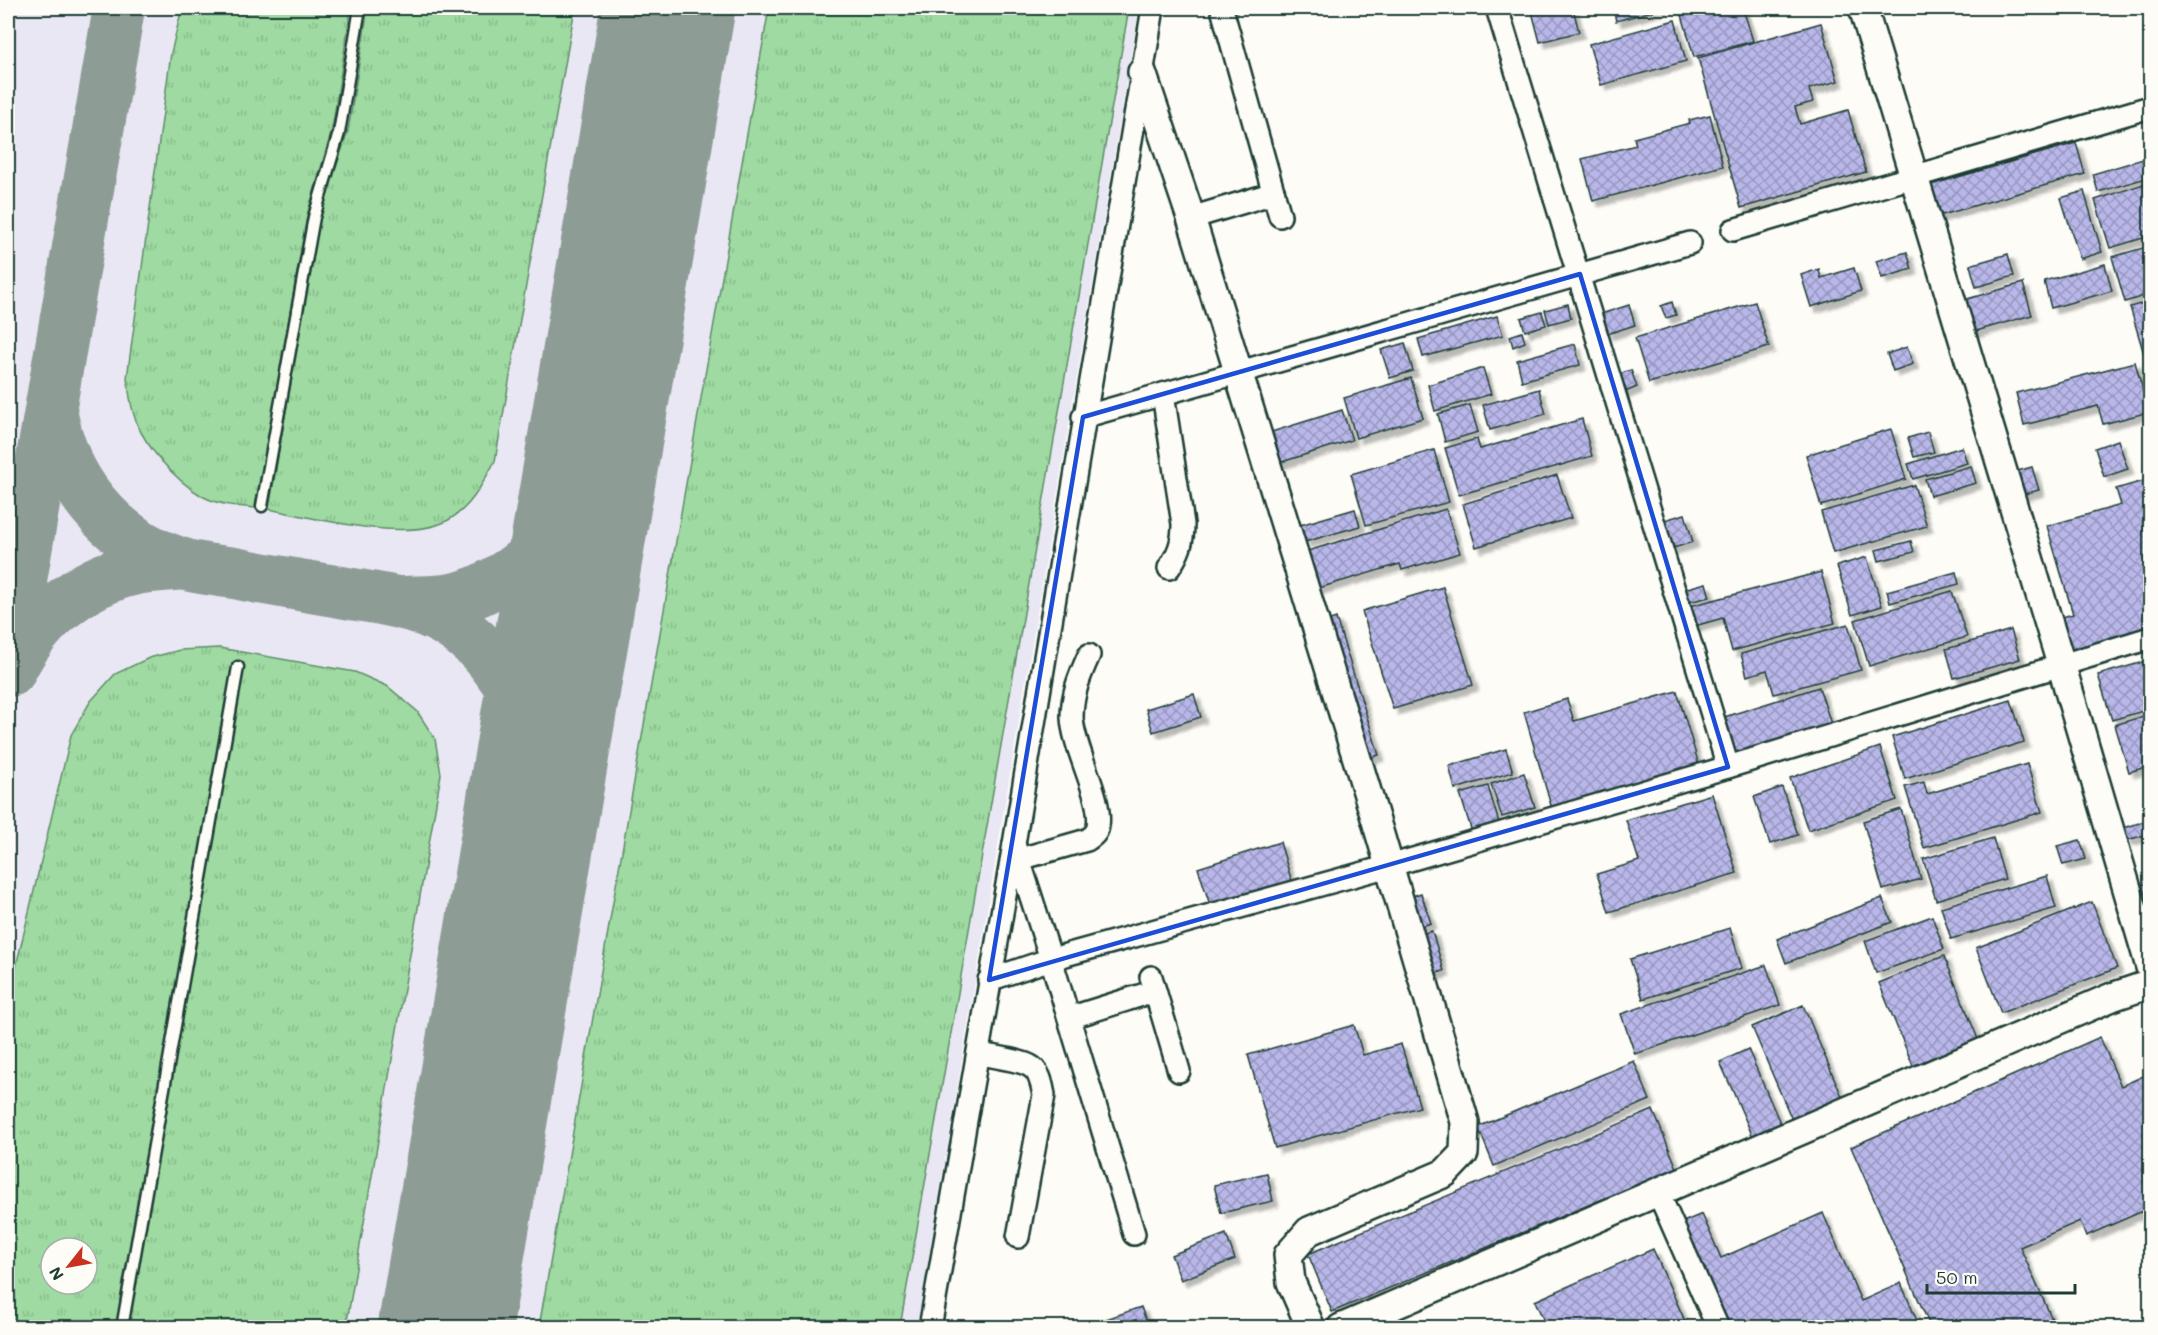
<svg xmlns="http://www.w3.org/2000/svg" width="2158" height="1335" viewBox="0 0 2158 1335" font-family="Mali,sans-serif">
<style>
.built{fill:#e9e7f3;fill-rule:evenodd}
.grass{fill:url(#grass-tufts);stroke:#5e8c6a;stroke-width:1.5;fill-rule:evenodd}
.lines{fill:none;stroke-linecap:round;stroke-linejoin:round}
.taxiway{stroke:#8e9c96;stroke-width:52}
.runway{stroke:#8e9c96;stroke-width:134}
.building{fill:url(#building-cross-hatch);stroke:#1f3d34;stroke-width:1.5;filter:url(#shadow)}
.service-casing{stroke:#1f3d34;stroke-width:15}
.minor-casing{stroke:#1f3d34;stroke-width:26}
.tertiary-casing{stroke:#1f3d34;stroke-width:32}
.service{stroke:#fdfcf7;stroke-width:10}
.minor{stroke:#fdfcf7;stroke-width:21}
.tertiary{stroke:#fdfcf7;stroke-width:27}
.marked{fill:none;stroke:#1d4ed8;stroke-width:4.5;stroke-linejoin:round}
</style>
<defs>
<pattern id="grass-tufts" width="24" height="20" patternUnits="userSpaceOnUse" patternTransform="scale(1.5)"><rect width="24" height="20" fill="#9edaa1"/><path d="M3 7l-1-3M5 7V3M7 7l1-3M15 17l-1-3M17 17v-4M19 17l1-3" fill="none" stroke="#88bc8b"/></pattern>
<pattern id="building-cross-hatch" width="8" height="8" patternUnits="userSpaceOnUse" patternTransform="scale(1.5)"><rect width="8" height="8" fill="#b9b7e9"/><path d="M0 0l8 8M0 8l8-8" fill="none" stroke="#9696be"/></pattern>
<filter id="shadow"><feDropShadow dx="5.5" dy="5.5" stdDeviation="1.5" flood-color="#0004"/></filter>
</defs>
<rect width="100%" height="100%" fill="#fdfcf7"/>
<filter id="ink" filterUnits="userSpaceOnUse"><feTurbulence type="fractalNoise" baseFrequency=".0167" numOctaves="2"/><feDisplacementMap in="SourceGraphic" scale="12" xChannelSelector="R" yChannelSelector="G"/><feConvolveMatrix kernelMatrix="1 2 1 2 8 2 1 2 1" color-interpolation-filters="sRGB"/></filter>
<g filter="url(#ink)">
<path class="built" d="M 8,8 L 1139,8 L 917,1327 L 8,1327 ZM 51,1248 L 87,1248 L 87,1284 L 51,1284 Z"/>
<g class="grass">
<path d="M 182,8 L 351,8 L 332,130 L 307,216 L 256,508 C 239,507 217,505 202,496 C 176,481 142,444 134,415 C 130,403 129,390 127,378 L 171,53 Z"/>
<path d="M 368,8 L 575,8 L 495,461 C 483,483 472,506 450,519 C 411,544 314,518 269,509 L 319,219 L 348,131 Z"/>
<polygon points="769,8 1129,8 900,1327 539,1327"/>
<path d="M 219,648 L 355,672 L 387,686 L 417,711 L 435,739 L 441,774 L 346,1327 L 8,1328 L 8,1000 L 71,735 L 90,702 L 115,674 L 149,658 L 180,650 ZM 51,1248 L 87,1248 L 87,1284 L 51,1284 Z"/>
</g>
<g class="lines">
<g class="taxiway">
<path d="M 51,409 C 62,480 110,541 180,563 C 197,569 216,570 234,573 C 269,580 305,586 341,592 C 373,598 407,601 437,616 C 481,638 515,683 528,730 C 534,752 533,775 534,798"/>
<path d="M 402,602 C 419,601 436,602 452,599 C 472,595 489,587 506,576 C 555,544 571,513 591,460"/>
<polyline points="8,656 119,8"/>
<path d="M 10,671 C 35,620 80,581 136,569 C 151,566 167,566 183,564"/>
</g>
<polyline class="runway" points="445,1328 668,8"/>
</g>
<g class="building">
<polygon points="1531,8 1573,8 1579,32 1540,42"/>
<polygon points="1613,8 1664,8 1616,21"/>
<polygon points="1680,8 1743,8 1753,41 1694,57"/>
<polygon points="1675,20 1686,61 1601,85 1589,44"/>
<polygon points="1821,23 1838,81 1809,89 1813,102 1795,107 1800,124 1848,110 1866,172 1741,208 1698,58"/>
<polygon points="1710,115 1723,166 1593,201 1582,159 1636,145 1634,138 1690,123 1689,120"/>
<polygon points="2076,143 2085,174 1935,217 1927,186"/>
<polygon points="2150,157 2150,177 2098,192 2093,174"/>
<polygon points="2150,182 2150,236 2110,248 2095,200"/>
<polygon points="2084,191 2102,252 2080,259 2061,198"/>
<polygon points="2150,246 2150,294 2125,302 2112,257"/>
<polygon points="1907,252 1912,269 1882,278 1876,261"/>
<polygon points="2008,254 2014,276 1976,287 1970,265"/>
<polygon points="2105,264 2112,291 2051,308 2044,281"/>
<polygon points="1854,268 1861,291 1811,307 1801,275 1819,269 1821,278"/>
<polygon points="2023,283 2032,315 1969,333 1960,301"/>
<polygon points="2150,301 2150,352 2144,354 2130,307"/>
<polygon points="1672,302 1676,315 1666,318 1661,306"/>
<polygon points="1755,302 1769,347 1649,383 1635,338"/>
<polygon points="1568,304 1571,318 1549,324 1545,310"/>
<polygon points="1629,305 1635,325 1607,334 1601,314"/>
<polygon points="1542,312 1546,325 1525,331 1521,318"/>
<polygon points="1497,316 1503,335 1423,357 1418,339"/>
<polygon points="1522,332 1525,342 1513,347 1510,336"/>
<polygon points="1405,343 1413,371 1390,378 1381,350"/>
<polygon points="1575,344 1580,365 1522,381 1517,360"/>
<polygon points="1907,347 1913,364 1893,371 1887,354"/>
<polygon points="2150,360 2150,383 2144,362"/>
<polygon points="2135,362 2149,412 2103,424 2098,406 2024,425 2016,393"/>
<polygon points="1483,368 1491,394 1435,411 1428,385"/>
<polygon points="1631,370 1637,387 1623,393 1616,375"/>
<polygon points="1411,378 1423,418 1356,438 1344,398"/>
<polygon points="1539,389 1546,414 1490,430 1483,405"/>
<polygon points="1470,405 1478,432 1445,442 1438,414"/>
<polygon points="1342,410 1352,440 1272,465 1262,435"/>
<polygon points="1582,419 1592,456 1459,495 1445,448 1477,439 1480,449"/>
<polygon points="1891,429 1906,479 1821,506 1806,455"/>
<polygon points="1928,432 1934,452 1914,457 1908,438"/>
<polygon points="2118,440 2128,469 2104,477 2095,448"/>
<polygon points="1962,447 1967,463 1913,479 1908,464"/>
<polygon points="1434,450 1449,502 1366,525 1351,474"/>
<polygon points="1971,466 1976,483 1930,496 1925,479"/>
<polygon points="2032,467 2039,490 2021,495 2014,472"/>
<polygon points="1557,475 1571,518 1476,547 1463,504"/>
<polygon points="2150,479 2150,630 2069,654 2058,618 2073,614 2047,526 2121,505 2116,489"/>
<polygon points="1914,485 1927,526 1833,553 1821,512"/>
<polygon points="1355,509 1360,526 1305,542 1300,525"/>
<polygon points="1446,509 1460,553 1402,570 1400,564 1312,590 1301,553"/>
<polygon points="1685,514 1693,542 1670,549 1661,521"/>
<polygon points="1911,541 1914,552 1879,561 1876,550"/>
<polygon points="1867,557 1882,606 1852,615 1837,566"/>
<polygon points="1821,572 1835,623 1732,651 1723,618 1691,627 1686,607"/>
<polygon points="1956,572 1959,584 1890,603 1887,591"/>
<polygon points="1706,583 1710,597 1684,603 1680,590"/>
<polygon points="1443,587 1473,685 1393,709 1362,611"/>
<polygon points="1952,591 1967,637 1869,666 1855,620"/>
<polygon points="1336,618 1379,755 1363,760 1320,624"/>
<polygon points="1848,624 1861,670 1774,694 1767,670 1747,676 1741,654"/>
<polygon points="2011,630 2020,659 1954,678 1946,649"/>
<polygon points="2150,660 2150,709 2112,720 2098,675"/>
<polygon points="1819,687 1831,724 1731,756 1718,719"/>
<polygon points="1677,691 1699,765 1552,809 1524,712 1567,699 1574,721"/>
<polygon points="1194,694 1201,717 1153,732 1146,709"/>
<polygon points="2011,700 2024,742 1905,779 1892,737"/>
<polygon points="2150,714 2150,766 2129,772 2115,725"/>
<polygon points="1880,747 1897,800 1808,830 1790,778"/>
<polygon points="1506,749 1513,772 1455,789 1449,766"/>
<polygon points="2027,764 2042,812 1924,848 1905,787 1924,782 1927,794"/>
<polygon points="1524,773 1535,807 1502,817 1491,784"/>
<polygon points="1488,786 1499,823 1472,832 1460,794"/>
<polygon points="1782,787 1798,835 1770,844 1754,797"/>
<polygon points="1712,794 1737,873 1609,912 1597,874 1639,861 1626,820"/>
<polygon points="1901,809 1921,879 1883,890 1863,821"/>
<polygon points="2145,821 2149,834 2127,840 2124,828"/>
<polygon points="1993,838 2005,879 1936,900 1923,859"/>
<polygon points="2080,840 2086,859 2063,865 2057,846"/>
<polygon points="1280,842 1292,882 1211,908 1198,868"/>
<polygon points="2047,876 2056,908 1951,939 1941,907"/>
<polygon points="2150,882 2150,939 2134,887"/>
<polygon points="1421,893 1431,923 1413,929 1404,899"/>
<polygon points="1882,898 1892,922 1786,963 1777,939"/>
<polygon points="2092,902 2117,968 2001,1013 1976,948"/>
<polygon points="1932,916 1944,949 1876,973 1865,941"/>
<polygon points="1730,928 1742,968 1643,999 1630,959"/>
<polygon points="1432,931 1444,971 1426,976 1414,936"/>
<polygon points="1944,956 1978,1039 1913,1066 1879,983"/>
<polygon points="1766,965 1780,1005 1635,1054 1621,1014"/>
<polygon points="1803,1005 1844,1101 1793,1122 1752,1027"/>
<polygon points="1354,1025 1363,1055 1401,1044 1420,1107 1275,1148 1248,1055"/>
<polygon points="2100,1037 2121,1086 2148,1074 2150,1079 2150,1208 2086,1236 2080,1221 2020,1247 2056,1328 1931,1328 1851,1147"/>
<polygon points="1748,1049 1781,1125 1753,1137 1720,1062"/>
<polygon points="1634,1061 1650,1100 1494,1166 1478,1127"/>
<polygon points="1653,1110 1677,1168 1332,1312 1308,1254"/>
<polygon points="1267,1173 1273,1201 1221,1213 1214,1185"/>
<polygon points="1823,1213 1861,1301 1901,1283 1920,1328 1727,1328 1681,1223 1702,1214 1721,1258"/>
<polygon points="1226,1234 1235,1259 1181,1280 1171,1255"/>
<polygon points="1653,1249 1685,1321 1671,1328 1547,1328 1535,1301"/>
<polygon points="1141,1307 1149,1328 1080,1328"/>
</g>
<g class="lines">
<g class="service-casing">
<g id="service">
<polyline points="262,506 314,217 339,133 360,8"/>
<polyline points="122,1328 238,667"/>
</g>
</g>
<g class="minor-casing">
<g id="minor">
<polyline points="1497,8 1728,767"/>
<polyline points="1222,9 1280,216"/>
<polyline points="1191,218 1274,193"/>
<polyline points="1733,230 2150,107"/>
<path d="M 1163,394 L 1183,524 C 1183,542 1179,553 1169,568"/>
<polyline points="1083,417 1690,243"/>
<polyline points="1014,844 1051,959 1134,1234"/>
<path d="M 1020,859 L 1087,840 C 1093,836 1097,833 1098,826 C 1103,798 1073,749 1072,717 C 1072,694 1080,675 1089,655"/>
<polyline points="1151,977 1179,1071"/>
<polyline points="989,980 1051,959 1389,866 1728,767 2150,638"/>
<polyline points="1069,1018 1155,991"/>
<path d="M 978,1054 C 990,1056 1020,1060 1030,1066 C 1040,1071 1042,1085 1044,1095 L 1018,1237"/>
<polyline points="1658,1192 1718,1328"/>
<polyline points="930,1328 1014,844 1153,8"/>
</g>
</g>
<g class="tertiary-casing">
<g id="tertiary">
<polyline points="1863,8 2061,664 2150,967"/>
<polyline points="1142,72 1191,218 1373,811 1465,1122 1464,1153 1445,1173 1309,1231 1288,1255 1291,1282 1311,1328"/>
<polyline points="1341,1328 2112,997 2150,984"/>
</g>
</g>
<use href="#service" class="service"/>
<use href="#minor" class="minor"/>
<use href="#tertiary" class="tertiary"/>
</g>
</g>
<path class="marked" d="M 1580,274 L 1728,767 L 989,980 L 1083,417 Z"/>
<rect width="2158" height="1335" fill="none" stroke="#fdfcf7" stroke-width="30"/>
<rect x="15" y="15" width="2128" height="1305" fill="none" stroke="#1f3d34" stroke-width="2" filter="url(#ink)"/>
<g transform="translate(69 1266) rotate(239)"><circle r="28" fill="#fdfcf7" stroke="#a4b0a9" stroke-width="1.5"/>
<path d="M0-4.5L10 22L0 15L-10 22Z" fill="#c8321e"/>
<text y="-9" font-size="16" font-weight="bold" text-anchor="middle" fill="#1f3d34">N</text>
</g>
<path d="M1927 1284v9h148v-9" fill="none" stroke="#1f3d34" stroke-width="3"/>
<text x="1936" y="1284" font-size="18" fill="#1f3d34" stroke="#fdfcf7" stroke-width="4.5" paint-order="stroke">50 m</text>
</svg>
